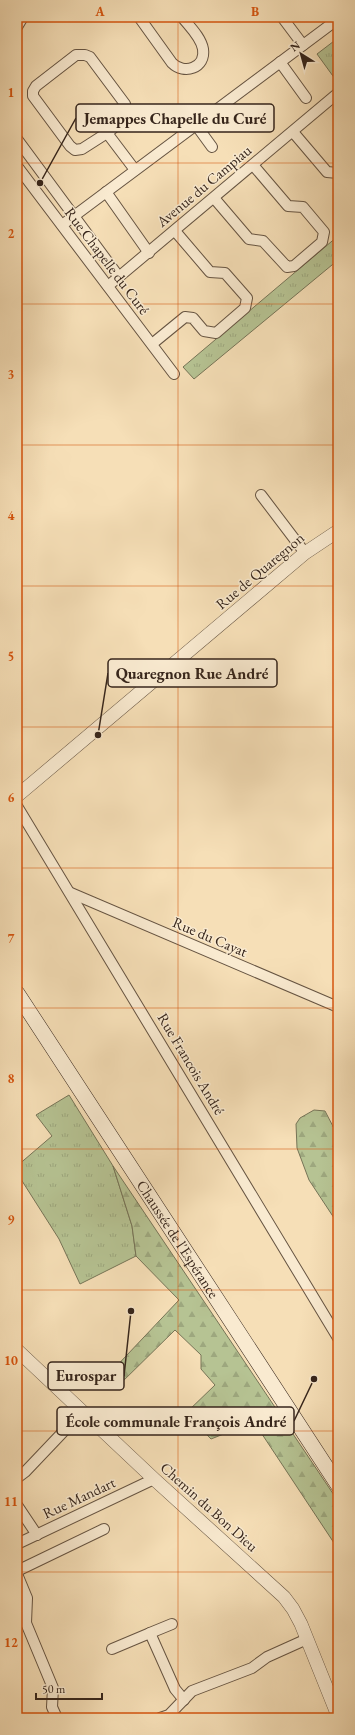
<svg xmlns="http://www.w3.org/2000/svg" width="355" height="1735" viewBox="0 0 355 1735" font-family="'EB Garamond',serif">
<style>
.grass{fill:url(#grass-tufts);stroke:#767457}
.forest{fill:url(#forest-firs);stroke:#767457}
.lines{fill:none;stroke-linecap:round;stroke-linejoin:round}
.minor-casing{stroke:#665442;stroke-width:12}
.tertiary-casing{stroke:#665442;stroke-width:14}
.secondary-casing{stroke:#36251b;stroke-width:16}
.minor{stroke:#f9ead0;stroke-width:10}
.tertiary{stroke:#f9ead0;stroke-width:13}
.secondary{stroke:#f9ead0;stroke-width:15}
.grid{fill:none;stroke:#d6540e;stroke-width:1;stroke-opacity:0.55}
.labels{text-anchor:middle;stroke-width:3;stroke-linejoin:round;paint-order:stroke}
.street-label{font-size:15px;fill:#36251b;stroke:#f9ead0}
.leader{fill:none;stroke:#36251b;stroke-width:1.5}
.callout-dot{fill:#36251b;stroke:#f9ead0;stroke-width:1.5}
.callout{fill:#f9ead0;stroke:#36251b;stroke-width:1.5}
.callout-label{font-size:16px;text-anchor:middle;font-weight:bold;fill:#36251b}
.neatline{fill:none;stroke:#d6540e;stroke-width:1.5}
.grid-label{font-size:13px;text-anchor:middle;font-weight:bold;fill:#d6540e}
</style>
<defs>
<pattern id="grass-tufts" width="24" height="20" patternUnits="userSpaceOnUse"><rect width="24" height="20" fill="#b6c393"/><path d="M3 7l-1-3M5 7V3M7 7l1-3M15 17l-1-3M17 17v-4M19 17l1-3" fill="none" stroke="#9da77e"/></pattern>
<pattern id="forest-firs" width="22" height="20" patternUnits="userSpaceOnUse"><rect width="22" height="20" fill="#b6c393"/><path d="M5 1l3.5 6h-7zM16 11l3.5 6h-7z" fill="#9da77e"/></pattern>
</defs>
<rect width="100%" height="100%" fill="#f6dfb7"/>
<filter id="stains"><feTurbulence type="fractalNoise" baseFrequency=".005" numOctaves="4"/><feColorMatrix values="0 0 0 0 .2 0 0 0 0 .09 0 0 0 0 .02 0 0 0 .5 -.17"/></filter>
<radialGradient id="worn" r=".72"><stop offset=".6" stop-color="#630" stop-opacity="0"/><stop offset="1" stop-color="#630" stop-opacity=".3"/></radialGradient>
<g class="grass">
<polygon points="338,38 338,83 317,54"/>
<polygon points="338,236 338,260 194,379 183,367"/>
<polygon points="69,1095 113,1166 132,1226 136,1256 80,1284 59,1239 17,1173 17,1166 52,1136 36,1115"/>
</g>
<g class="forest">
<polygon points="314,1110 325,1111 338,1136 338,1224 309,1180 297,1148 296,1124 300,1118"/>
<polygon points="113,1166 338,1501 338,1549 254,1422 211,1439 186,1413 215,1385 201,1369 201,1355 175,1330 120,1384 109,1374 179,1300 136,1256 132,1226"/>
</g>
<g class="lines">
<g class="minor-casing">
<g id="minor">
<path d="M 139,17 L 172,63 C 184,75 206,68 203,49 C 201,37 189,26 182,17"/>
<polyline points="282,17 303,45"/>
<polyline points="17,27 23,17"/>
<polyline points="280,62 306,98"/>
<polyline points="196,125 212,147"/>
<polyline points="293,132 327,172 338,173"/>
<polyline points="107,133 82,149 75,150 70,146 33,96 33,91 36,86 76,55 85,55 90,57 125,104 127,112 123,120 107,133 135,170"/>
<polyline points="17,139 119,277"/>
<polyline points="17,166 174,374"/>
<polyline points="106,192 149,253"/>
<polyline points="214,198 249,239 263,241 287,267 294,266 322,242 324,232 303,207 288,206 253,165"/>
<polyline points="62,225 338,19"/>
<polyline points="108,286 338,93"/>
<polyline points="152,344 185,317 193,318 204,331 216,333 245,308 247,298 225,273 210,272 175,231"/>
<polyline points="261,495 305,553"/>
<polyline points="17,806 338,1338"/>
<polyline points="71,893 338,1007"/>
<polyline points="17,1478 25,1472 82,1412"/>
<polyline points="17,1505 37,1535"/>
<polyline points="17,1544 154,1479"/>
<polyline points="17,1571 104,1529"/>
<polyline points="17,1574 27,1598 26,1623 53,1688 52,1707 57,1718"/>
<polyline points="150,1633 172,1624"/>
<polyline points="112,1649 150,1633 175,1689 184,1700"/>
<polyline points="160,1718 169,1715 192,1691 252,1668 267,1657 307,1639"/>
</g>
</g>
<g class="tertiary-casing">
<g id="tertiary">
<polyline points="17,796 305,553 338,531"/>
<polyline points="17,1350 154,1479 284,1597 293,1609 301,1624 338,1716"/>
</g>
</g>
<g class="secondary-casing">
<g id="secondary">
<path id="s1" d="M 17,993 L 338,1485"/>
</g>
</g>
<use href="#minor" class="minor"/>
<use href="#tertiary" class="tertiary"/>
<use href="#secondary" class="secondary"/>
</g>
<path class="grid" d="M 178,17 L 178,1718M 17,163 L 338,163M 17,304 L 338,304M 17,445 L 338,445M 17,586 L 338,586M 17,727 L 338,727M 17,868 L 338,868M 17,1008 L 338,1008M 17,1149 L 338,1149M 17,1290 L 338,1290M 17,1431 L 338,1431M 17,1572 L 338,1572"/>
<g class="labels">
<g class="street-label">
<text transform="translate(204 186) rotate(-40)" y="5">Avenue du Campiau</text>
<text transform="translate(107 261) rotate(53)" y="5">Rue Chapelle du Curé</text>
<text transform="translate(260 571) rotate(-40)" y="5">Rue de Quaregnon</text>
<text transform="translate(210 937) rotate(23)" y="5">Rue du Cayat</text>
<text transform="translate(191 1064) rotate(59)" y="5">Rue Francois André</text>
<text dy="5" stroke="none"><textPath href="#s1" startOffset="294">Chaussée de l'Espérance</textPath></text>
<text transform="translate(79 1498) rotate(-25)" y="5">Rue Mandart</text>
<text transform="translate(209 1507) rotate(42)" y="5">Chemin du Bon Dieu</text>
</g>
</g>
<path class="leader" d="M40 183L76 118M98 735L108 673M131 1311L124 1376M314 1379L294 1421"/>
<g class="callout-dot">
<circle cx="40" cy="183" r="4"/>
<circle cx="98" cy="735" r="4"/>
<circle cx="131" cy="1311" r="4"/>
<circle cx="314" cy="1379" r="4"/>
</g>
<g class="callout">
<rect x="76" y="104" width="198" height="28" rx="4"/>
<rect x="108" y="659" width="169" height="28" rx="4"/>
<rect x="48" y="1362" width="76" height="28" rx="4"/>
<rect x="57" y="1407" width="237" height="28" rx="4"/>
</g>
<g class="callout-label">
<text x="175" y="124">Jemappes Chapelle du Curé</text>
<text x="192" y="679">Quaregnon Rue André</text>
<text x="86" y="1381">Eurospar</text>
<text x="176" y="1427">École communale François André</text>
</g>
<rect width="355" height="1735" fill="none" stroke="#f6dfb7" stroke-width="44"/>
<g transform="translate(301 54) rotate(323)" stroke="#f9ead0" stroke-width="3" paint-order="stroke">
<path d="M0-3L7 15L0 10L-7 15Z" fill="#36251b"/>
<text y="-6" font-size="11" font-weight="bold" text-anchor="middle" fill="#36251b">N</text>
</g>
<path d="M36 1693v6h66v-6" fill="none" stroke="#36251b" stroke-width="2"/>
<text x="42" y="1693" font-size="12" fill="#36251b" stroke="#f9ead0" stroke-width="3" paint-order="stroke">50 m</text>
<rect x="22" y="22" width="311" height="1691" class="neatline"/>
<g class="grid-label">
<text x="100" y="16">A</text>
<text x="255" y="16">B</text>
<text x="11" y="97">1</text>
<text x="11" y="238">2</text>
<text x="11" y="379">3</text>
<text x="11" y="520">4</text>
<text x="11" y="661">5</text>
<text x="11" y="802">6</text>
<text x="11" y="943">7</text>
<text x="11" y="1083">8</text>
<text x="11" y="1224">9</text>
<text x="11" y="1365">10</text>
<text x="11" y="1506">11</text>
<text x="11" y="1647">12</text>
</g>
<rect width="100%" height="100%" filter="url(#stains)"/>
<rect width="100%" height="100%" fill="url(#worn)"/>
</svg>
